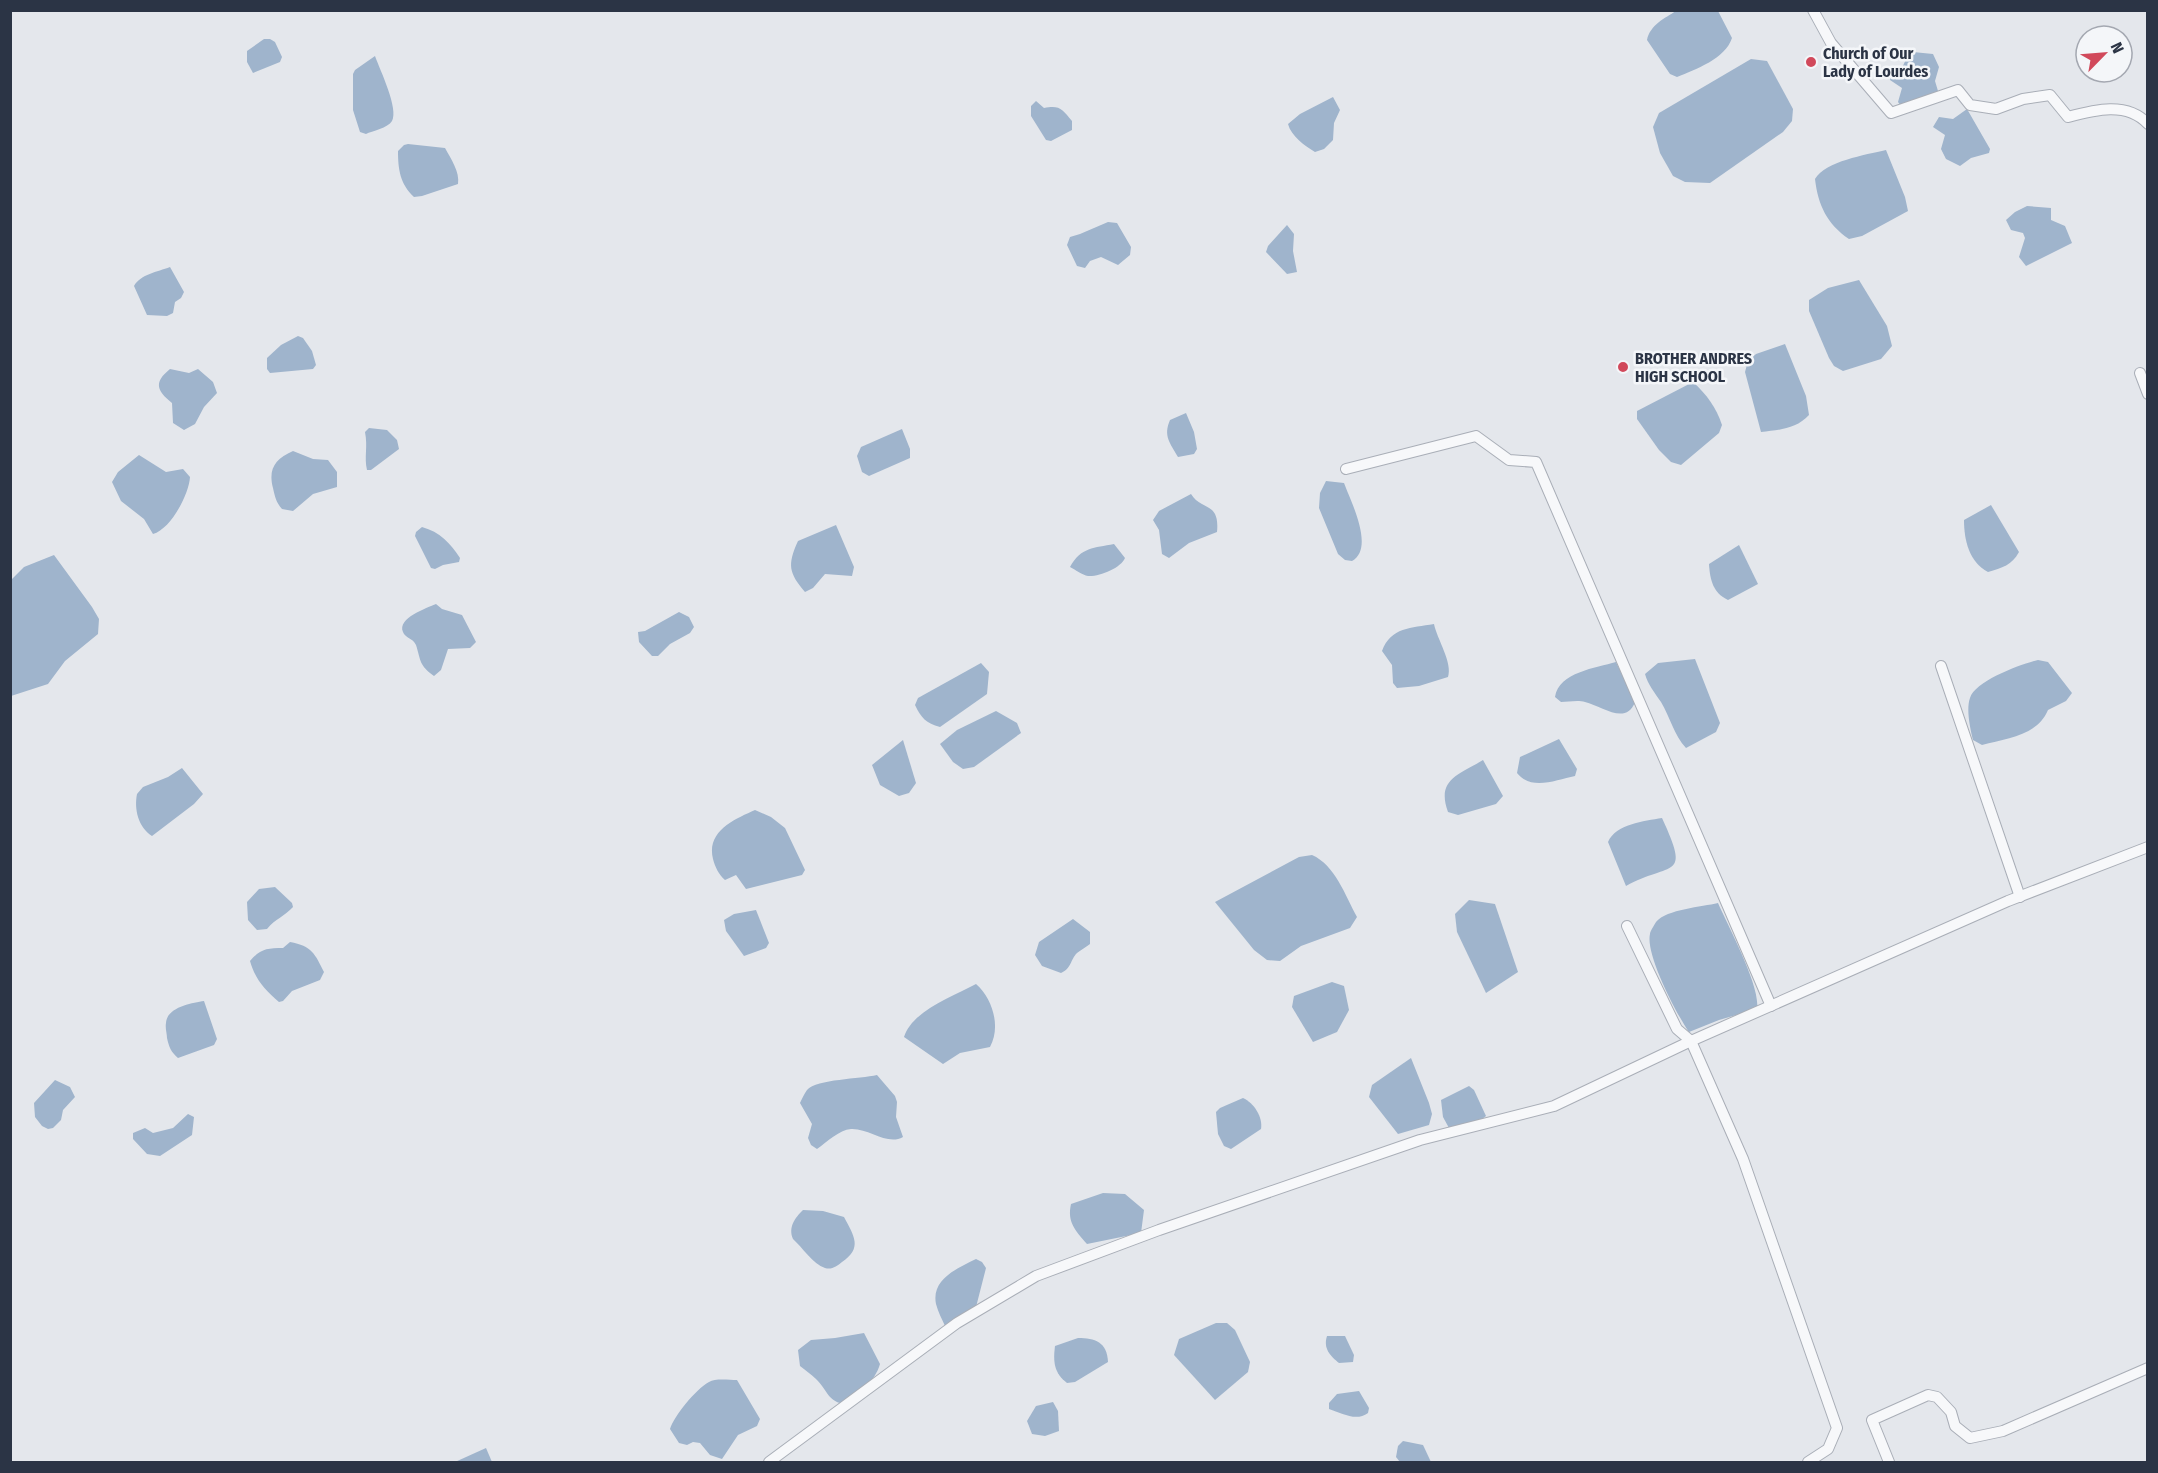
<svg xmlns="http://www.w3.org/2000/svg" width="2158" height="1473" viewBox="0 0 2158 1473" font-family="'Fira Sans Condensed',sans-serif">
<style>
.water{fill:#9fb4cc}
.lines{fill:none;stroke-linecap:round;stroke-linejoin:round}
.street-casing{stroke:#a9aeb7;stroke-width:12}
.street{stroke:#f7f8fa;stroke-width:10}
.poi-dot{fill:#d1495b;stroke:#f4f6f9;stroke-width:2}
.labels{text-anchor:middle;stroke-width:5;stroke-linejoin:round;paint-order:stroke}
.poi-label{font-size:16px;font-weight:bold;fill:#2b3445;stroke:#f4f6f9;text-anchor:start}
</style>
<rect width="100%" height="100%" fill="#e4e7ec"/>
<g class="water">
<path d="M 1676,11 L 1718,11 L 1732,38 C 1725,59 1696,69 1677,77 L 1670,74 L 1647,40 C 1650,25 1665,18 1676,11 Z"/>
<polygon points="264,39 270,39 275,42 282,57 280,62 253,73 247,62 247,51"/>
<polygon points="1913,52 1933,54 1939,67 1935,81 1938,91 1936,95 1904,110 1898,102 1902,88 1890,80 1891,75 1902,68 1907,57"/>
<path d="M 375,56 C 380,70 399,109 392,121 C 388,128 372,131 366,134 L 360,132 L 353,110 L 353,74 L 355,70 Z"/>
<polygon points="1751,59 1767,61 1793,109 1792,121 1783,132 1710,183 1685,182 1673,176 1660,153 1653,127 1659,113"/>
<path d="M 1333,97 L 1340,110 L 1334,123 L 1333,140 L 1324,149 L 1315,152 C 1305,146 1291,136 1288,124 L 1300,114 Z"/>
<path d="M 1036,101 L 1044,108 C 1060,105 1062,109 1072,121 L 1072,130 L 1051,141 L 1046,140 L 1031,116 L 1031,106 Z"/>
<polygon points="1967,109 1990,149 1989,153 1971,158 1960,166 1946,159 1941,149 1945,135 1933,127 1939,117 1953,119"/>
<path d="M 408,144 L 445,148 C 451,159 460,172 458,184 L 422,196 L 414,197 C 400,184 398,169 398,151 L 404,145 Z"/>
<path d="M 1886,150 L 1905,197 L 1908,211 L 1862,236 L 1849,239 C 1827,224 1818,205 1815,179 C 1826,161 1865,155 1886,150 Z"/>
<polygon points="2027,206 2051,208 2051,220 2065,226 2072,243 2026,266 2019,257 2025,238 2023,233 2011,230 2006,220 2015,212"/>
<polygon points="1108,222 1117,223 1131,247 1130,255 1118,265 1101,257 1090,261 1085,268 1077,266 1067,245 1070,237 1080,234"/>
<polygon points="1287,225 1294,234 1293,251 1297,272 1287,274 1266,252 1268,246"/>
<path d="M 170,267 L 184,292 L 181,298 L 175,302 L 173,313 L 167,316 L 147,315 L 134,286 C 141,274 157,272 170,267 Z"/>
<polygon points="1859,280 1887,326 1892,346 1881,359 1843,371 1834,366 1829,358 1809,311 1809,300 1828,288"/>
<polygon points="298,336 303,338 312,351 316,365 313,369 270,373 267,369 267,358 281,345"/>
<path d="M 1785,344 L 1806,396 L 1809,415 C 1796,429 1779,430 1761,432 L 1745,372 L 1748,361 L 1756,354 Z"/>
<path d="M 170,369 L 189,373 L 198,369 L 213,382 L 217,393 L 204,407 L 195,424 L 184,430 L 173,423 L 172,403 C 156,390 154,382 170,369 Z"/>
<path d="M 1693,382 C 1707,395 1716,407 1722,425 L 1719,433 L 1681,465 L 1671,462 L 1659,450 L 1637,419 L 1637,411 Z"/>
<path d="M 1186,413 L 1194,432 L 1197,449 L 1194,454 L 1178,457 C 1170,443 1163,436 1170,420 Z"/>
<path d="M 369,428 L 387,430 L 397,440 L 399,449 L 371,470 L 367,470 C 364,457 368,447 365,432 Z"/>
<polygon points="902,429 910,449 910,458 869,476 862,472 857,456 861,447"/>
<path d="M 293,451 L 313,459 L 328,460 L 337,472 L 337,487 L 313,494 L 293,511 L 282,509 C 276,502 275,497 273,488 C 268,469 275,459 293,451 Z"/>
<path d="M 139,455 L 166,472 L 183,469 L 190,477 C 189,494 171,529 153,534 L 144,519 L 121,501 L 112,482 L 118,472 Z"/>
<path d="M 1326,481 L 1344,483 C 1351,502 1375,548 1352,561 L 1345,560 L 1338,554 L 1319,508 L 1320,493 Z"/>
<path d="M 1191,494 C 1201,511 1220,501 1217,532 L 1189,543 L 1169,558 L 1162,554 L 1159,530 L 1153,520 L 1159,511 Z"/>
<path d="M 1991,505 L 2019,552 C 2012,565 2002,568 1988,572 C 1969,562 1964,540 1964,520 Z"/>
<path d="M 836,525 L 854,567 L 852,576 L 825,574 L 813,588 L 805,592 C 789,573 787,565 798,541 Z"/>
<path d="M 422,527 C 440,532 450,543 460,558 L 459,562 L 443,565 L 435,569 L 431,568 L 415,536 L 416,532 Z"/>
<path d="M 1114,544 L 1125,558 C 1121,568 1099,577 1088,576 C 1082,575 1076,570 1070,567 C 1081,547 1094,548 1114,544 Z"/>
<path d="M 1739,545 L 1758,584 L 1728,600 C 1713,593 1710,580 1709,564 Z"/>
<polygon points="54,555 92,607 99,619 98,634 65,661 48,684 11,696 11,580 24,567"/>
<path d="M 436,604 L 442,609 L 462,615 L 476,642 L 470,648 L 448,649 L 441,670 L 434,676 C 419,665 421,661 416,645 C 413,638 405,638 403,632 C 397,618 427,608 436,604 Z"/>
<polygon points="679,612 689,617 694,627 690,633 670,644 658,656 652,656 639,642 638,632 645,631"/>
<path d="M 1434,624 C 1437,639 1453,663 1448,677 L 1419,686 L 1397,688 L 1393,683 L 1392,665 L 1382,651 C 1391,627 1411,628 1434,624 Z"/>
<path d="M 1695,659 L 1720,723 L 1716,732 L 1686,748 C 1674,735 1670,717 1661,702 C 1655,693 1648,685 1645,674 L 1658,663 Z"/>
<path d="M 2038,660 L 2048,662 L 2072,693 L 2066,701 L 2048,710 C 2037,736 2007,738 1982,745 L 1973,740 C 1970,728 1966,709 1970,698 C 1975,681 2021,664 2038,660 Z"/>
<path d="M 1616,662 L 1635,702 C 1626,726 1602,706 1585,702 C 1578,700 1568,702 1561,702 L 1555,697 C 1559,672 1596,668 1616,662 Z"/>
<path d="M 981,663 L 989,672 L 987,694 L 940,727 C 926,723 921,718 915,705 L 918,698 Z"/>
<polygon points="996,711 1017,723 1021,733 974,767 963,769 953,762 940,744 957,730"/>
<path d="M 1559,739 L 1577,769 L 1575,776 C 1556,780 1531,791 1517,773 L 1520,757 Z"/>
<polygon points="903,740 916,783 909,793 899,796 880,785 872,765"/>
<path d="M 1483,760 L 1503,796 L 1496,804 L 1458,815 L 1448,812 C 1436,779 1459,775 1483,760 Z"/>
<path d="M 182,768 L 203,794 L 194,804 L 152,836 C 138,827 134,809 137,794 L 143,787 L 168,777 Z"/>
<path d="M 755,810 L 771,817 L 785,828 L 805,870 L 802,875 L 746,889 L 736,875 L 725,880 C 719,875 715,867 713,859 C 706,831 735,819 755,810 Z"/>
<path d="M 1662,818 C 1691,881 1672,861 1626,886 L 1608,842 C 1616,824 1644,821 1662,818 Z"/>
<path d="M 1312,855 C 1335,865 1345,895 1357,917 L 1350,928 L 1301,946 L 1280,961 L 1267,960 L 1254,950 L 1215,902 L 1299,857 Z"/>
<path d="M 275,887 L 292,903 L 293,907 C 285,916 275,919 267,929 L 257,930 L 248,920 L 247,902 L 259,889 Z"/>
<polygon points="1469,900 1495,904 1518,972 1486,993 1457,932 1455,914"/>
<path d="M 1718,903 C 1728,926 1761,987 1757,1009 L 1719,1020 L 1689,1032 C 1677,1015 1645,954 1650,934 C 1650,931 1655,924 1656,922 C 1667,909 1702,907 1718,903 Z"/>
<polygon points="756,910 769,943 766,948 744,956 726,931 724,920 734,914"/>
<path d="M 1073,919 L 1090,932 L 1090,944 C 1086,947 1081,950 1077,953 C 1070,960 1072,968 1061,973 L 1042,966 L 1035,955 L 1039,942 Z"/>
<path d="M 290,942 C 312,946 315,954 324,972 L 320,980 L 292,991 L 283,1001 L 279,1002 C 265,990 255,979 250,961 C 260,949 267,948 283,948 Z"/>
<polygon points="1332,982 1344,986 1349,1010 1337,1032 1313,1042 1292,1007 1294,996"/>
<path d="M 976,984 C 993,999 1001,1027 990,1047 L 960,1053 L 943,1064 L 904,1037 C 913,1010 952,997 976,984 Z"/>
<path d="M 204,1001 L 217,1039 L 214,1045 L 178,1058 C 171,1052 169,1047 167,1038 C 167,1034 165,1028 166,1023 C 167,1007 192,1003 204,1001 Z"/>
<polygon points="1411,1058 1429,1103 1432,1114 1429,1125 1398,1134 1369,1097 1372,1085"/>
<path d="M 877,1075 L 895,1096 L 897,1102 L 896,1117 L 903,1137 C 887,1146 869,1128 851,1129 C 839,1130 827,1142 817,1149 L 811,1145 L 808,1138 L 812,1124 L 800,1103 C 802,1099 804,1094 807,1090 C 817,1079 860,1079 877,1075 Z"/>
<polygon points="55,1080 70,1087 75,1097 63,1110 61,1120 53,1128 48,1129 42,1126 35,1117 34,1103"/>
<polygon points="1469,1086 1474,1090 1486,1116 1481,1120 1449,1128 1443,1117 1441,1100"/>
<path d="M 1243,1098 C 1254,1103 1263,1117 1261,1129 L 1231,1149 L 1224,1146 L 1218,1134 L 1216,1112 L 1220,1108 Z"/>
<polygon points="188,1114 194,1117 192,1135 160,1156 147,1154 133,1139 133,1133 145,1128 153,1133 173,1128"/>
<path d="M 1103,1193 L 1125,1194 L 1144,1210 L 1141,1233 L 1087,1244 C 1075,1230 1067,1222 1071,1204 Z"/>
<path d="M 803,1210 L 823,1211 L 844,1217 C 854,1236 863,1248 842,1262 C 837,1266 832,1270 825,1268 C 813,1264 802,1247 793,1239 C 788,1227 795,1218 803,1210 Z"/>
<path d="M 976,1259 L 982,1262 L 986,1268 L 975,1311 L 945,1326 C 942,1319 938,1312 936,1304 C 931,1279 958,1268 976,1259 Z"/>
<polygon points="1216,1323 1227,1323 1235,1330 1250,1362 1248,1372 1215,1400 1174,1355 1179,1339"/>
<path d="M 864,1333 L 880,1364 C 875,1382 859,1392 846,1404 C 828,1403 827,1389 816,1379 C 811,1374 805,1370 800,1366 L 798,1350 L 811,1340 L 835,1338 Z"/>
<path d="M 1327,1336 L 1345,1336 L 1354,1355 L 1353,1362 L 1339,1363 C 1330,1356 1323,1348 1327,1336 Z"/>
<path d="M 1078,1338 C 1095,1338 1107,1342 1108,1362 L 1075,1382 L 1067,1383 C 1054,1373 1053,1362 1055,1346 Z"/>
<path d="M 737,1380 L 760,1419 L 757,1426 L 738,1435 L 722,1459 L 710,1455 L 700,1443 L 693,1442 L 687,1445 L 679,1443 L 670,1429 C 674,1416 696,1389 709,1382 C 715,1378 729,1380 737,1380 Z"/>
<path d="M 1359,1391 L 1369,1408 L 1368,1413 C 1356,1422 1342,1413 1329,1409 L 1329,1403 L 1337,1394 Z"/>
<polygon points="1053,1402 1058,1411 1059,1431 1045,1436 1032,1434 1027,1421 1036,1406"/>
<polygon points="1403,1441 1423,1445 1431,1462 1400,1462 1396,1457 1398,1446"/>
<polygon points="486,1448 492,1462 455,1462"/>
</g>
<g class="lines">
<g class="street-casing">
<g id="street">
<path d="M 1813,10 L 1831,43 L 1891,113 L 1958,90 L 1970,105 L 1996,109 L 2023,99 L 2050,95 L 2068,117 C 2094,110 2127,101 2148,124"/>
<polyline points="2140,373 2148,394"/>
<polyline points="1346,469 1476,436 1509,460 1536,462 1771,1006"/>
<polyline points="1941,666 2020,897"/>
<polyline points="1627,926 1677,1029 1691,1041 1743,1159 1837,1428 1828,1449 1808,1462"/>
<polyline points="769,1462 957,1323 1036,1276 1159,1230 1420,1140 1554,1106 1691,1041 2008,901 2148,847"/>
<polyline points="1889,1462 1872,1420 1928,1395 1937,1397 1951,1412 1955,1426 1970,1438 2003,1431 2148,1368"/>
</g>
</g>
<use href="#street" class="street"/>
</g>
<g class="poi-dot">
<circle cx="1811" cy="62" r="6"/>
<circle cx="1623" cy="367" r="6"/>
</g>
<g class="labels">
<g class="poi-label">
<text x="1823" y="59">Church of Our<tspan x="1823" dy="18">Lady of Lourdes</tspan></text>
<text x="1635" y="364">BROTHER ANDRES<tspan x="1635" dy="18">HIGH SCHOOL</tspan></text>
</g>
</g>
<rect width="2158" height="1473" fill="none" stroke="#2b3445" stroke-width="24"/>
<g transform="translate(2104 54) rotate(65)"><circle r="28" fill="#f4f6f9" stroke="#a4a8b1" stroke-width="1.5"/>
<path d="M0-4.5L10 22L0 15L-10 22Z" fill="#d1495b"/>
<text y="-9" font-size="16" font-weight="bold" text-anchor="middle" fill="#2b3445">N</text>
</g>
</svg>
